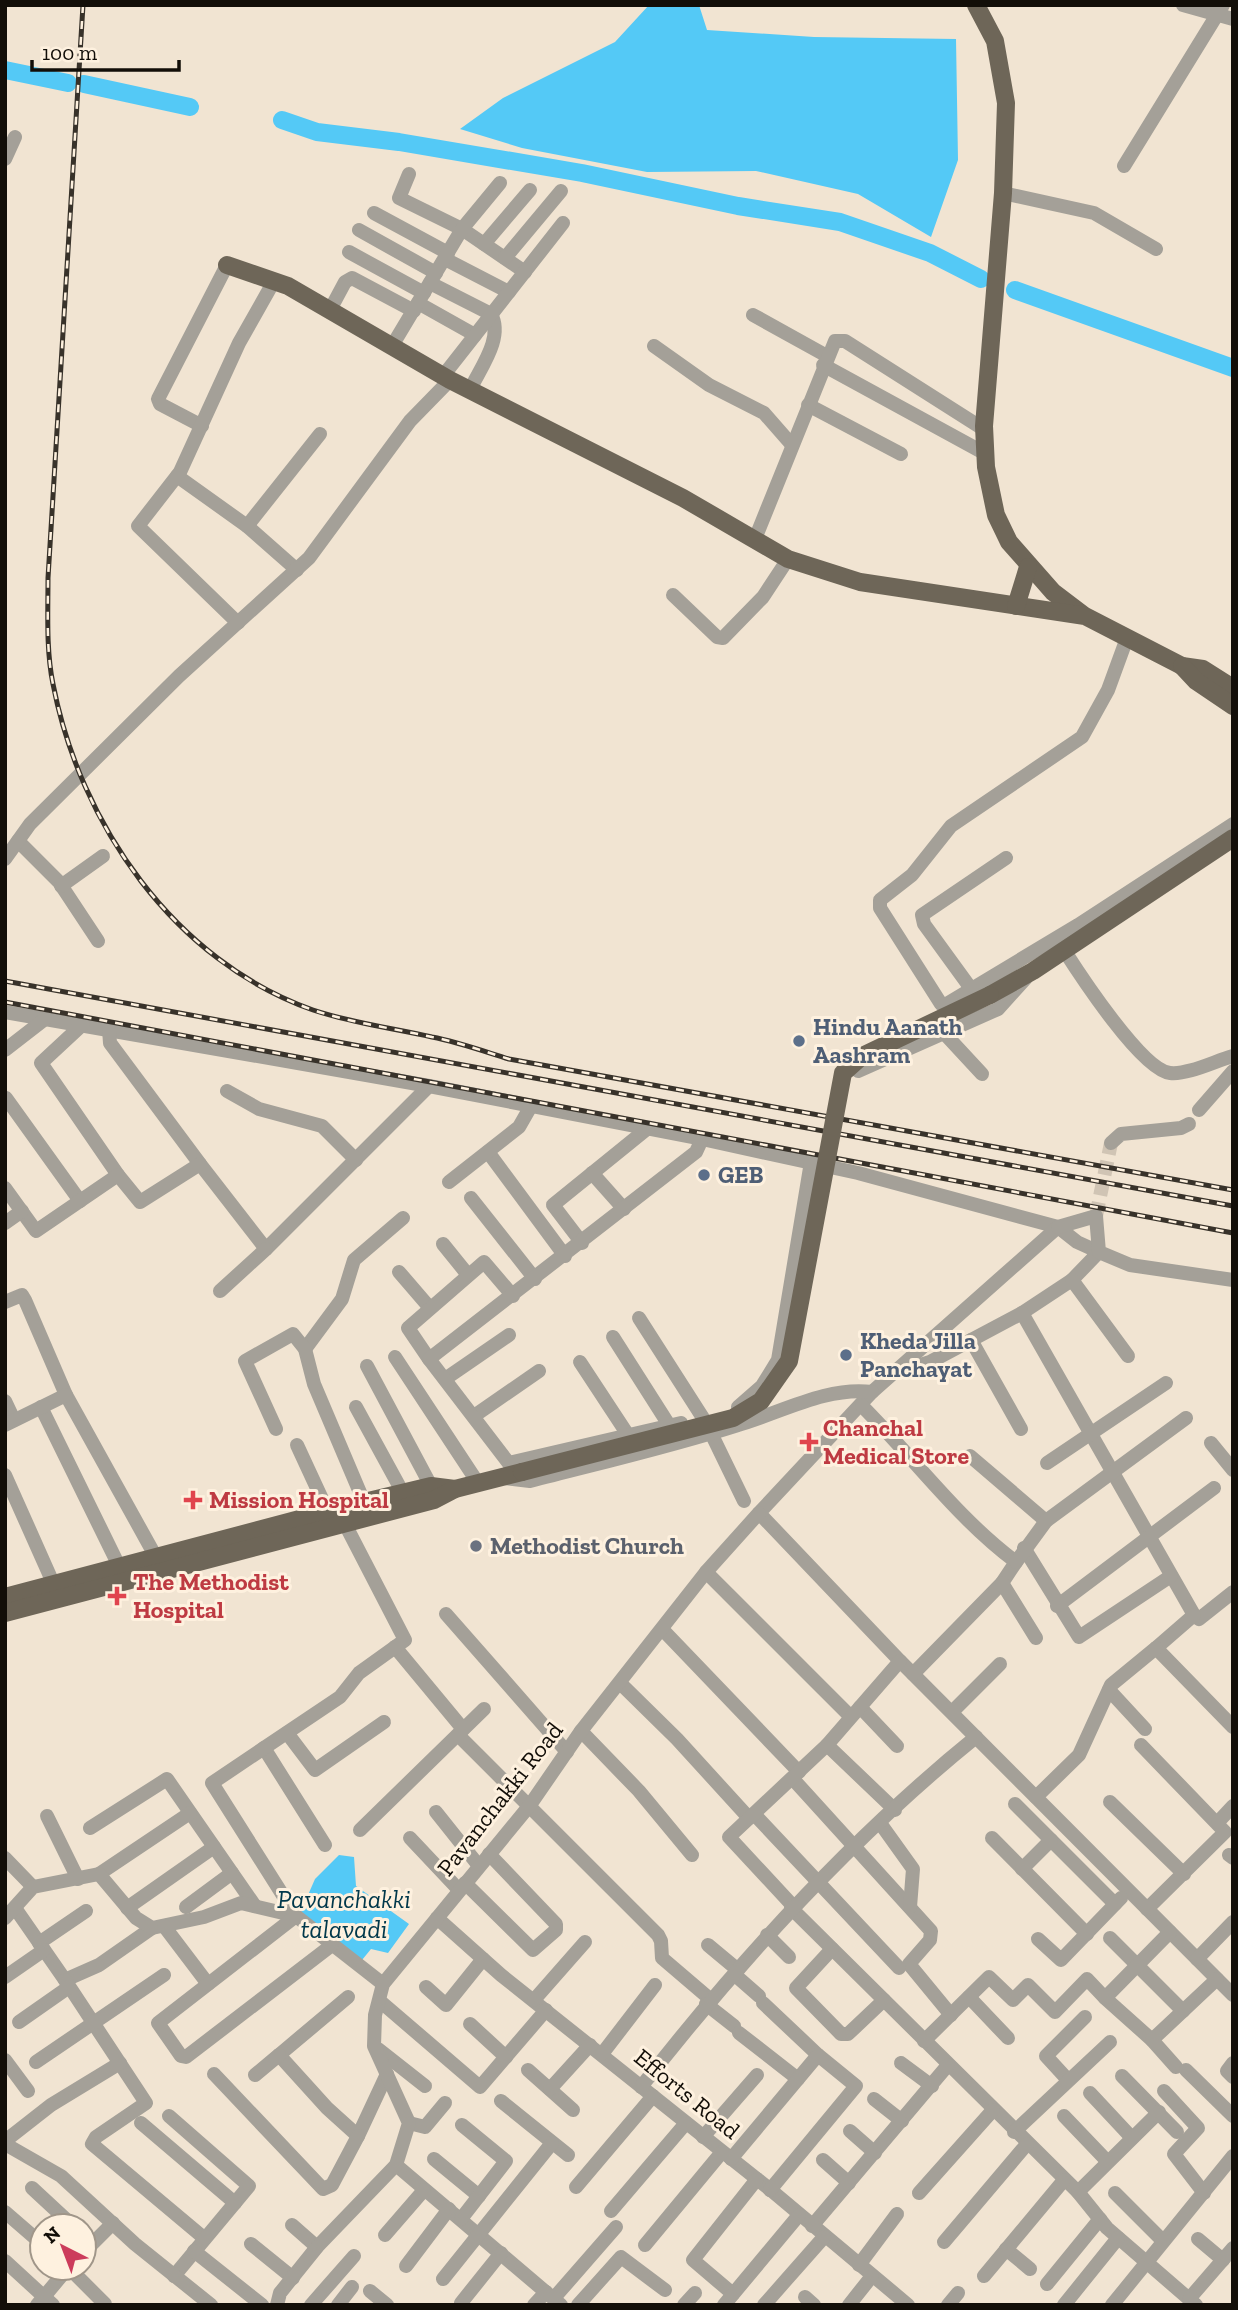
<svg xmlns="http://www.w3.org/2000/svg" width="1238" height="2310" viewBox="0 0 1238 2310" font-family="'Zilla Slab',serif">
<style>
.water{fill:#54c9f6}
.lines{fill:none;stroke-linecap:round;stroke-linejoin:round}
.river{stroke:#54c9f6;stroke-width:18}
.minor-tunnel{stroke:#d0c4b4;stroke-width:14;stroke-dasharray:14 7;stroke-linecap:butt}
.minor{stroke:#a4a098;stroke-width:14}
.major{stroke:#6e6658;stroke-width:18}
.rail-casing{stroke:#38322a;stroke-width:5}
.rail{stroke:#fef1df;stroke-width:2.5;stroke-dasharray:8;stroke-linecap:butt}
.major-bridge{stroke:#6e6658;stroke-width:18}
.service-dot{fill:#5c6f8a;stroke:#fef1df;stroke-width:2.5}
.health-dot{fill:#e0444e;stroke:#fef1df;stroke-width:2.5}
.worship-dot{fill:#6b7280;stroke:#fef1df;stroke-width:2.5}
.labels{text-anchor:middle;stroke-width:6;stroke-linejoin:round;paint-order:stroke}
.service-label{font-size:24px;font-weight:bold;fill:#4e5e75;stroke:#fef1df;text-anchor:start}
.health-label{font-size:24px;font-weight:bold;fill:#be3a42;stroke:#fef1df;text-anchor:start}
.worship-label{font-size:24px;font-weight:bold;fill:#5b616d;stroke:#fef1df;text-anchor:start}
.street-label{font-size:24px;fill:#120e08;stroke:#fef1df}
.water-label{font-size:26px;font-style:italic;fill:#01384b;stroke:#fef1df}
</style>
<rect width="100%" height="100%" fill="#f1e4d2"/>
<g class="water">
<polygon points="649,5 699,5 707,30 814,37 956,39 958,160 931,237 858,194 756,171 647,172 522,148 460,129 503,98 615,42"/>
<polygon points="339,1855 354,1857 356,1886 409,1924 388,1953 371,1949 362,1960 314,1926 301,1911 315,1879"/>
</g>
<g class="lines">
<g class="river">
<polyline points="5,70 68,83"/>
<polyline points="84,84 190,107"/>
<polyline points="282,120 317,132 399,142 582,173 738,206 840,222 930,253 981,279"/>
<polyline points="1015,290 1233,368"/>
</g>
<polyline class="minor-tunnel" points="1096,1216 1111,1143"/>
<g class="minor">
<polyline points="1183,5 1233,19"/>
<polyline points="5,159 15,137"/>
<polyline points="1124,166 1223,5"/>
<polyline points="409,174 399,198 462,229 525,272"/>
<polyline points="1003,193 1094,213 1156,249"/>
<polyline points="374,213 448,253"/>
<polyline points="359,230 436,273"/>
<polyline points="484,244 530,190"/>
<polyline points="349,252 424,293"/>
<polyline points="505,258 561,191"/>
<polyline points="445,259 509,292"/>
<path d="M 430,283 L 491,314 C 504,338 480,368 470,390"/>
<polyline points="418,303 475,335"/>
<polyline points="330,310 345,282 352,278 414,311"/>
<polyline points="753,315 827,356"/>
<polyline points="392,346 462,229 500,183"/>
<polyline points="654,346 709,385 764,413 792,445"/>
<polyline points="823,365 986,454"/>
<polyline points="443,376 563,223"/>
<polyline points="808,405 901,454"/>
<polyline points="202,426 160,404 158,399 227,265"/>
<polyline points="177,476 247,526 297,570"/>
<polyline points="247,526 320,434"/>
<polyline points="755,539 835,341 845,341 985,430"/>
<polyline points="673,595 717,637 723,638 763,597 788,559"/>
<polyline points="238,623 138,526 180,472 239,343 274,281"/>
<polyline points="1127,638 1108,690 1082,737 951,826 912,875 880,900 880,908 941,1004 945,1005 1078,925 1233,824"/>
<polyline points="18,841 59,882 98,941"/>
<polyline points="5,859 30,824 179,676 309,558 410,421 450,380"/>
<polyline points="61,886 103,856"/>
<path d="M 1064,950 C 1080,975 1142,1070 1170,1073 C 1188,1075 1215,1061 1233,1056"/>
<polyline points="972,990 924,924 922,915 1006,858"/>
<polyline points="5,1012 429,1086 702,1139 858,1173 1058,1227 1077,1242 1099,1252 1072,1280 1022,1313"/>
<polyline points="83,1024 41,1063 118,1175"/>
<polyline points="109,1029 110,1043 200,1164"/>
<polyline points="944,1033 982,1074"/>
<polyline points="5,1050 45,1019"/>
<polyline points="858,1071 998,1009 1026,978"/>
<polyline points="227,1091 259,1109 322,1126 356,1160"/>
<polyline points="6,1098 80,1201"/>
<polyline points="1199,1110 1233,1071"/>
<polyline points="1111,1143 1121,1134 1181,1128 1189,1124"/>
<polyline points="488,1152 565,1256"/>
<polyline points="592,1173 624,1209"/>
<polyline points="449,1182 519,1127 531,1106"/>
<polyline points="5,1188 36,1231 118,1175 140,1202 200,1164 266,1249 429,1086"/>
<polyline points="471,1198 535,1279"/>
<polyline points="5,1223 22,1211"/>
<polyline points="1058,1227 872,1392 759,1513 900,1661 1233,1995"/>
<polyline points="1058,1227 1096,1216 1099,1252 1130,1265 1233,1280"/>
<polyline points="582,1243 553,1205 648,1128"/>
<polyline points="443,1244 468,1275"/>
<polyline points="399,1272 430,1308"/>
<polyline points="1072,1280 1128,1356"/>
<polyline points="220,1291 266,1249"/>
<polyline points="5,1302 22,1295 25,1300 66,1395 157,1559"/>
<polyline points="639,1318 703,1418"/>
<polyline points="613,1337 669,1425"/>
<polyline points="971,1340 1021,1429"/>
<polyline points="305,1349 342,1299 354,1260 403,1218"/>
<polyline points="395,1357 478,1483"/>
<polyline points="429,1359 408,1328 484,1262 513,1296"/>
<polyline points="580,1362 628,1435"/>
<polyline points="367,1366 431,1486"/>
<polyline points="902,1371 930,1362 1022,1313 1194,1615 1199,1619 1233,1592"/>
<polyline points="445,1379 509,1335"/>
<polyline points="5,1401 14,1420"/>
<path d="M 862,1406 C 914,1458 957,1518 1016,1562 L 1002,1583 L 913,1674"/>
<polyline points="41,1407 120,1568"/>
<polyline points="356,1407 403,1493"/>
<polyline points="738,1407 762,1386 778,1360 811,1162"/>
<polyline points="474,1416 539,1371"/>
<polyline points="5,1425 66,1395"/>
<polyline points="276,1429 245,1361 293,1334 305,1349 314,1384 364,1502"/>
<polyline points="711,1433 744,1501"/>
<polyline points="1211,1443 1233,1470"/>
<polyline points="297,1445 328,1512"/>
<polyline points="970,1456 1046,1521"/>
<polyline points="509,1463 681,1423"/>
<polyline points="1047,1463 1166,1383"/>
<polyline points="514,1470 429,1359 696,1152 702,1139"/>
<polyline points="5,1475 54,1585"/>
<path d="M 505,1478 L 530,1481 C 599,1463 669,1447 738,1425 C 780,1413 827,1386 872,1392"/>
<polyline points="1024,1548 1079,1637 1171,1576"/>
<polyline points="1016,1562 1046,1521 1186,1418"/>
<polyline points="706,1572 850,1716"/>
<polyline points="1002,1583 1036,1638"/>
<polyline points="1057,1606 1214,1488"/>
<polyline points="446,1614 567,1752"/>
<polyline points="1194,1615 1156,1648 1233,1727"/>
<polyline points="662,1629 799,1772"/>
<polyline points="395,1647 463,1729"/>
<polyline points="620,1683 677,1739 749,1818"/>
<polyline points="1109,1690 1145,1729"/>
<polyline points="860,1707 897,1746"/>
<polyline points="952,1712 1000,1664"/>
<polyline points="581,1731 639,1791 692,1855"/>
<polyline points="287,1733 315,1770 384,1722"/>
<polyline points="458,1735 658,1935 661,1941 662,1958 710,1999"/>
<polyline points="827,1745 895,1810"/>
<polyline points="1141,1745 1225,1832 1147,1909"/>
<polyline points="264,1748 325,1845"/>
<polyline points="793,1779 931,1931 930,1940 909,1964 951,2015"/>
<polyline points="1036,1797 1079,1755 1111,1685 1156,1648"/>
<polyline points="1110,1802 1184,1874"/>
<polyline points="1015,1804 1115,1904"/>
<polyline points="436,1812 479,1866"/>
<polyline points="754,1814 899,1968"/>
<polyline points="47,1816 78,1879"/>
<polyline points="1218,1822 1233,1806"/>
<polyline points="880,1823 913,1869 910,1907"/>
<polyline points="90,1828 167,1779 255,1906"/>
<polyline points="360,1830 484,1709"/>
<polyline points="410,1838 459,1890"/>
<polyline points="992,1838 1087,1934"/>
<polyline points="1229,1855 1233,1858"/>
<polyline points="5,1858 33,1887"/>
<polyline points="1022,1869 1051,1840"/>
<polyline points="99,1874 190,1813"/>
<polyline points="465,1883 533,1950 556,1930 556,1924 489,1854"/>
<polyline points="793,1906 729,1837 827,1745 900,1661"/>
<polyline points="186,1907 232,1873"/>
<polyline points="15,1908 65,1980 99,1965 152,1928"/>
<polyline points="127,1908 214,1847"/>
<polyline points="791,1908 1078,2192 1107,2228 1196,2305"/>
<polyline points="5,1918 33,1887 99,1874 136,1918 152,1928 204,1917 241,1903 296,1916 383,1984"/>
<polyline points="437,1918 501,1975 772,2191 908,2305"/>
<polyline points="164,1926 208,1984"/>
<polyline points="767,1935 789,1957"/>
<polyline points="1110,1938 1183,2011"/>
<polyline points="1038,1939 1061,1960 1121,1898"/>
<polyline points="39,1943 86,1911"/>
<polyline points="332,1945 186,2057 181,2056 158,2023 296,1916 212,1783 340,1697 359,1673 405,1640 345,1524"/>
<polyline points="708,1945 738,1970"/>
<polyline points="832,1949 796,1988 841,2034 848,2034 884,2000"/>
<polyline points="1197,1959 1233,1922"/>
<polyline points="735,1975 759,1996"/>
<polyline points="5,1977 44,1950"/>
<polyline points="65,1980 146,2103 96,2137 92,2144 204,2238"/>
<polyline points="426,1987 446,2005 483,1959"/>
<polyline points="348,1997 279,2055 327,2108 358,2136 387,2074"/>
<polyline points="969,1997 1008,2038"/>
<polyline points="1105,1998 1152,2040"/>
<polyline points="534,2000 585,1942"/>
<polyline points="381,2002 480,2087 546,2010"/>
<polyline points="763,2003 818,2055"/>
<polyline points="706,2004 734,2026"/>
<polyline points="19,2022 69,1987"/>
<polyline points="470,2024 506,2057"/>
<polyline points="739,2033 798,2079"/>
<polyline points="924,2041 989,1977 1013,2000 1028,1985 1055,2012 1087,1979 1105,1998 1170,1932"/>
<polyline points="378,2049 425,2086"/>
<polyline points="602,2054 655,1985"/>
<polyline points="5,2060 28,2091"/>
<polyline points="36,2062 164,1975"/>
<polyline points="901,2063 932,2086"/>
<polyline points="1233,2063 1227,2071 1233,2077"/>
<polyline points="1176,2067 1152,2040 1217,1979"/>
<polyline points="528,2070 573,2110"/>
<polyline points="1186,2070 1233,2116"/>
<polyline points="214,2074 323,2189 332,2185 358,2136"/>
<polyline points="255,2075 279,2055"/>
<polyline points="1122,2076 1177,2132"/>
<polyline points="1068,2080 1046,2056 1085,2017"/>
<path d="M 641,2087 C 741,1959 850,1839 976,1737"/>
<polyline points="550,2089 590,2045"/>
<polyline points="1164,2091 1198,2128 1174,2154 1204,2193"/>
<polyline points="1090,2093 1132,2138"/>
<polyline points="874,2099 902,2121"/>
<polyline points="501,2101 568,2155"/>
<polyline points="169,2116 249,2186 174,2276"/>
<polyline points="1064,2116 1107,2161"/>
<polyline points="141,2123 235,2203"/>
<polyline points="409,2123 425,2127 445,2103"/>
<polyline points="850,2131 875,2153"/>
<polyline points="1014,2132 1110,2042"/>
<polyline points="703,2137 757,2075"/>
<polyline points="5,2141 51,2105 120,2063"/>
<polyline points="5,2144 61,2176 135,2244 211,2305"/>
<polyline points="434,2159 479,2196"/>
<polyline points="731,2159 818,2055 856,2086 770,2190"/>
<polyline points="823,2160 849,2183"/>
<polyline points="396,2165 561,2305"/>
<polyline points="576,2187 653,2096"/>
<polyline points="32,2188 73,2226"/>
<polyline points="1078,2192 1159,2112"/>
<polyline points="919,2193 993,2110"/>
<polyline points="1115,2193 1163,2241"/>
<polyline points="611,2211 686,2123"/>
<polyline points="5,2212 42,2244"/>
<polyline points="461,2219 506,2161 462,2125"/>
<polyline points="292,2225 317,2247"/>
<polyline points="812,2226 948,2065"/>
<polyline points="385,2235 424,2190"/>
<polyline points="1198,2239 1223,2260"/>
<polyline points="944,2242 1027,2144"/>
<polyline points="251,2244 293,2278"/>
<polyline points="645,2245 722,2152"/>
<polyline points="1006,2249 1030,2269"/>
<polyline points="194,2251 262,2305"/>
<polyline points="84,2252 113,2223"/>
<polyline points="5,2261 53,2305"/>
<polyline points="859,2265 897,2214"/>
<polyline points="406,2266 449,2209"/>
<polyline points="69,2268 105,2304"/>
<polyline points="984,2276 1064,2180"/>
<polyline points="443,2279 552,2143"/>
<polyline points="1047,2284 1100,2219"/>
<polyline points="370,2291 387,2305"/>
<polyline points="733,2294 693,2260 757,2179"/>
<polyline points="805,2297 814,2305"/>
<polyline points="554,2298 616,2227"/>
<polyline points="1189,2299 1233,2248"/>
<polyline points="461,2303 501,2253"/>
<polyline points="37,2305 68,2268"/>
<polyline points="277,2305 280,2293 317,2247 396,2165 409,2123 374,2046 375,2015 383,1984 530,1805 581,1731 706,1572 759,1513"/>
<polyline points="311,2305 354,2256"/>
<polyline points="338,2305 352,2287"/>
<polyline points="534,2305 546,2292"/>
<polyline points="578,2305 621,2257 665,2290"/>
<polyline points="684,2305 695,2293"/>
<polyline points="724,2305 799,2215"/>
<polyline points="764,2305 824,2237"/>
<polyline points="849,2305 872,2276"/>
<polyline points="948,2305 958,2293"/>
<polyline points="1064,2305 1118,2238"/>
<polyline points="1112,2305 1233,2156"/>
</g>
<g class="major">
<polyline points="976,5 995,41 1006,103 1003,193 984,426 986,467 996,515 1009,542 1053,592 1082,614"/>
<polyline points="227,265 288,286 450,380 683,498 788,559 860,582 1085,616 1182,666 1203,669 1233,688"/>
<polyline points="1016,606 1028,567"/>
<polyline points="1182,666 1196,681 1233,706"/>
<polyline points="990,995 1033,971 1233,838"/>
<polyline points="5,1597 364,1502 431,1486 455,1489"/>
<polyline points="5,1613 434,1500 455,1489 522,1472"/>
</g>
<g class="rail-casing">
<g id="rail">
<path d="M 83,5 L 48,578 C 48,613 46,650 53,684 C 80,824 174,961 313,1010 C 352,1023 392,1028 432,1037 C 458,1042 483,1051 509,1059 L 1233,1190"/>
<polyline points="5,981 1233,1206"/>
<polyline points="5,1002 1233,1233"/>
</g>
</g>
<use href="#rail" class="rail"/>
<polyline class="major-bridge" points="522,1472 733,1418 761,1401 789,1361 843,1073 862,1056 990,995"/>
</g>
<g class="service-dot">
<circle cx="799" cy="1041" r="7"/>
<circle cx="704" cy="1175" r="7"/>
<circle cx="846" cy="1355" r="7"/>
</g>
<g class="health-dot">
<path d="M805.5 1431.5h7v7h7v7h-7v7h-7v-7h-7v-7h7z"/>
<path d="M189.5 1489.5h7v7h7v7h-7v7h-7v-7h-7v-7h7z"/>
<path d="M113.5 1585.5h7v7h7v7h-7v7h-7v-7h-7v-7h7z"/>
</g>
<circle class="worship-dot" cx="476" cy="1546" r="7"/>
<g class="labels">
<g class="service-label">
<text x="813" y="1035">Hindu Aanath<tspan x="813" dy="28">Aashram</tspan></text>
<text x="718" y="1183">GEB</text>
<text x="860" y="1349">Kheda Jilla<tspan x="860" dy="28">Panchayat</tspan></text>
</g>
<g class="health-label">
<text x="823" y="1436">Chanchal<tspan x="823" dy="28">Medical Store</tspan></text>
<text x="209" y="1508">Mission Hospital</text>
<text x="133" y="1590">The Methodist<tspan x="133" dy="28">Hospital</tspan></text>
</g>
<g class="worship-label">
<text x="490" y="1554">Methodist Church</text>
</g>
<g class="street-label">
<text transform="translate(500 1799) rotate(-52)" y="8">Pavanchakki Road</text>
<text transform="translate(687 2094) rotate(39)" y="8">Efforts Road</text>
</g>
<g class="water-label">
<text x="344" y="1908">Pavanchakki<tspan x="344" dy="30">talavadi</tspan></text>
</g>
</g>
<rect width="1238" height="2310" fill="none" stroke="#120e08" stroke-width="14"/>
<g transform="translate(63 2247) rotate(318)"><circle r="33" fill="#fef1df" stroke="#a09689" stroke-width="2"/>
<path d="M0-5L12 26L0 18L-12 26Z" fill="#cc3c5b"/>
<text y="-10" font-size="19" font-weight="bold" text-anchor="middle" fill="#120e08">N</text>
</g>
<path d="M32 60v10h147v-10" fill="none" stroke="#120e08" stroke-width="3.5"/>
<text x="42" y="60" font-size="21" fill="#120e08" stroke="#fef1df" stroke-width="5" paint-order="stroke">100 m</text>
</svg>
